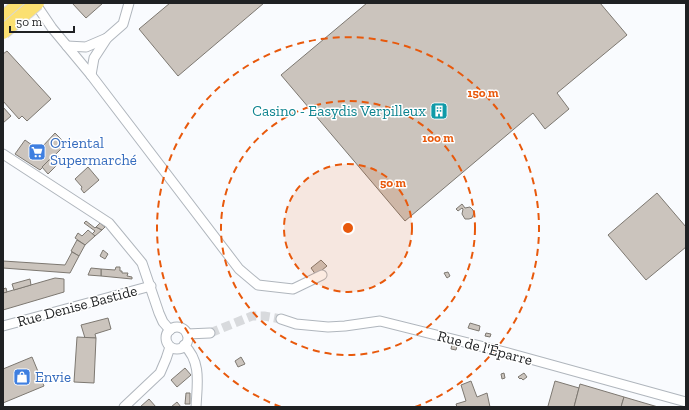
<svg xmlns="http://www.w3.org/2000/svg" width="689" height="410" viewBox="0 0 689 410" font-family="'Zilla Slab',serif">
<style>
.building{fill:#cbc4bd;stroke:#7d7871}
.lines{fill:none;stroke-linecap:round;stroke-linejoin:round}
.street-tunnel{stroke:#d8dadd;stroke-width:9;stroke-dasharray:9 4.5;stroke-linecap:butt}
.street-casing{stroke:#b0b6bd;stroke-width:11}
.primary-casing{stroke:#d7d7d7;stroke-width:16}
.street{stroke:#fff;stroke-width:9}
.primary{stroke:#fbe071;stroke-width:14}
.primary-bridge-casing{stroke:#d7d7d7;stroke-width:16;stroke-linecap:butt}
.primary-bridge{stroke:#fbe071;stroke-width:14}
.ring{fill:none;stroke:#e8590c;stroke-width:2;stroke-dasharray:7 5}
.labels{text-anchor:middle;stroke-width:3;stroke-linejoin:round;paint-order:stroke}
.culture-label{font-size:15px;fill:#0d838f;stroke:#fff;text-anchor:end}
.shop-label{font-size:15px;fill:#366cbe;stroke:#fff;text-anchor:start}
.street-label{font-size:15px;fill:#1f2123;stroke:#fff}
.centre{fill:#e8590c;stroke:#fff;stroke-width:2}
.ring-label{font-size:12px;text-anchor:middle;font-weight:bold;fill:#e8590c;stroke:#fff;stroke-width:3;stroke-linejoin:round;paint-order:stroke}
</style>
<rect width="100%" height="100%" fill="#f9fbfe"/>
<g class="building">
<polygon points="72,3 103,3 86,18"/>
<polygon points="170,3 264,3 178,76 139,29"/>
<polygon points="367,3 600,3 627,35 557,93 569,109 545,129 533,113 405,221 281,75"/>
<polygon points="7,51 51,99 27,121 22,116 19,119 3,101 3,54"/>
<polygon points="3,107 11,116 3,123"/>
<polygon points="55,133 66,144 40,170 15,154 25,140 36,148 39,144 42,147"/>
<polygon points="56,154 62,160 59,163 52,157"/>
<polygon points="52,157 59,163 48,174 42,167"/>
<polygon points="88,167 99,180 84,193 81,189 82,187 75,179"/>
<polygon points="657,193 686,227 686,247 646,280 608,235"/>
<polygon points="462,204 465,208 470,207 473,210 474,213 472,218 469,219 465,219 462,214 463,209 462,208 458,211 456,209"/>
<polygon points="86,221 95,228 96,227 102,230 95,236 92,234 95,231 84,223"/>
<polygon points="100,223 105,227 102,230 96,227"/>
<polygon points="88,230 95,236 85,245 75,238 78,233 82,236"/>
<polygon points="77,240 85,245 79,256 71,251"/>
<polygon points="103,250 108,254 105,259 100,256"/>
<polygon points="72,252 79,256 70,273 3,268 3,261 65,265"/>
<polygon points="321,260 327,266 316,275 311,268"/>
<polygon points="116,267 120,267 120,271 122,271 122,273 128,273 127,276 132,277 132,279 101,276 101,269 115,270"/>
<polygon points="91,268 101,269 101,276 88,275"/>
<polygon points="448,272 450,276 447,278 444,273"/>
<polygon points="55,278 64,279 64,292 3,310 3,293"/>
<polygon points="30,279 31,285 14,290 12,284"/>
<polygon points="6,288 7,292 3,293 3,289"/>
<polygon points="108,318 111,329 95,334 96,338 85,338 81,325"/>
<polygon points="470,323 480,326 479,331 468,328"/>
<polygon points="486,333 491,334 490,337 485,336"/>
<polygon points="77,337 96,338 94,383 74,382"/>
<polygon points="452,344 457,346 456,350 451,349"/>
<polygon points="32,357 44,386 3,403 3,369"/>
<polygon points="241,357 245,364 238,367 235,361"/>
<polygon points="185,368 191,375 177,387 171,380"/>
<polygon points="504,373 505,378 502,379 501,374"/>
<polygon points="524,373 527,377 523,380 521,378 520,379 518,377"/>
<polygon points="471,381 477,397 487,393 490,407 457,407 456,404 466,401 461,385"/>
<polygon points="555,381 579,388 574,407 548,407 548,406"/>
<polygon points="580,384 624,397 621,407 574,407"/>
<polygon points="186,393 190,393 190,404 185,404"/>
<polygon points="624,397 658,407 621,407"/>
<polygon points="149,399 156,407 140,407"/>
<polygon points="177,402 181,407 171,407"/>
</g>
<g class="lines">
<polyline class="street-tunnel" points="210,333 252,316 264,316 281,319"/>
<g class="street-casing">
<g id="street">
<polyline points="35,3 52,28 91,75 239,269 258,285 293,289 322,275"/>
<polyline points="67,46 86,47 107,38"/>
<polyline points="91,75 94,58 107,38 123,24 129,3"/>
<polyline points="3,154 109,223 142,263 159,313 163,322 170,330"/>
<polyline points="281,319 296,324 328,327 345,326 380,321 512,354 686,402"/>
<polyline points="3,326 151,286"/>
<circle cx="177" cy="338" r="11"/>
<polyline points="187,334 210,333"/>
<path d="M 184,345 C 202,362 197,385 196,407"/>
<polyline points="124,407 160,373 166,359 170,347"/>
</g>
</g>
<g class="primary-casing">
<polyline id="primary" points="3,18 21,3"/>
</g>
<use href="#street" class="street"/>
<use href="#primary" class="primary"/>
<g class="primary-bridge-casing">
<polyline id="primary-bridge" points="3,32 37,3"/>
</g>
<use href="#primary-bridge" class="primary-bridge"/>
</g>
<circle cx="348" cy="228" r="64" fill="#e8590c" fill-opacity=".12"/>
<g class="ring">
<circle cx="348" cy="228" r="64"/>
<circle cx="348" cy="228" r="127"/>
<path d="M281 407A191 191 0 1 1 415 407"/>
</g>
<defs>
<g id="building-square" transform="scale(0.9)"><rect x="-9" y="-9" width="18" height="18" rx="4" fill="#0f9aa8" stroke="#fff"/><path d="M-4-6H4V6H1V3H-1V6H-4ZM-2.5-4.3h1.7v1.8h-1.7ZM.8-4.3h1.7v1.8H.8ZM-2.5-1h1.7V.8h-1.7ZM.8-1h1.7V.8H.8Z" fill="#fff"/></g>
<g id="supermarket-square" transform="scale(0.9)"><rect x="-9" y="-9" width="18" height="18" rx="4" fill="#3f7fe0" stroke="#fff"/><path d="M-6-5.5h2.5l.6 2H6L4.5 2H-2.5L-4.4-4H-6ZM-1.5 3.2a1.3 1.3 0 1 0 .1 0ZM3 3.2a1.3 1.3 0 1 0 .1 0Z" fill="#fff"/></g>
<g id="shop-square" transform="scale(0.9)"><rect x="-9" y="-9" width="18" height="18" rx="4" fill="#3f7fe0" stroke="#fff"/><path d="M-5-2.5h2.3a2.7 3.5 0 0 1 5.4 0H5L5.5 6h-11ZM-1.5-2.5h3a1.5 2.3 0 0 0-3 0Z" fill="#fff"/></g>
</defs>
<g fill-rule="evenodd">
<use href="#building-square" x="439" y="111"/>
<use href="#supermarket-square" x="37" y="152"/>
<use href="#shop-square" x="22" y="377"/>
</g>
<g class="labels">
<g class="culture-label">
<text x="426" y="116">Casino - Easydis Verpilleux</text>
</g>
<g class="shop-label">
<text x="50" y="148">Oriental<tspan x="50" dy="17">Supermarché</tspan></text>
<text x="35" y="382">Envie</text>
</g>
<g class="street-label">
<text transform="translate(77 306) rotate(-15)" y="5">Rue Denise Bastide</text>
<text transform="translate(485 348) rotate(15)" y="5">Rue de l'Éparre</text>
</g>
</g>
<circle cx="348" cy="228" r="6" class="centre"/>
<g class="ring-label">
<text x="483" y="97">150 m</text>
<text x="438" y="142">100 m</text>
<text x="393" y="187">50 m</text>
</g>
<rect width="689" height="410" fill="none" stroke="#1f2123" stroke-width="8"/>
<path d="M10 26v6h64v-6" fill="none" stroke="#1f2123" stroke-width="2"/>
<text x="16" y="26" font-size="12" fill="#1f2123" stroke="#ffffff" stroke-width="3" paint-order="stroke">50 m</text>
</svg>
